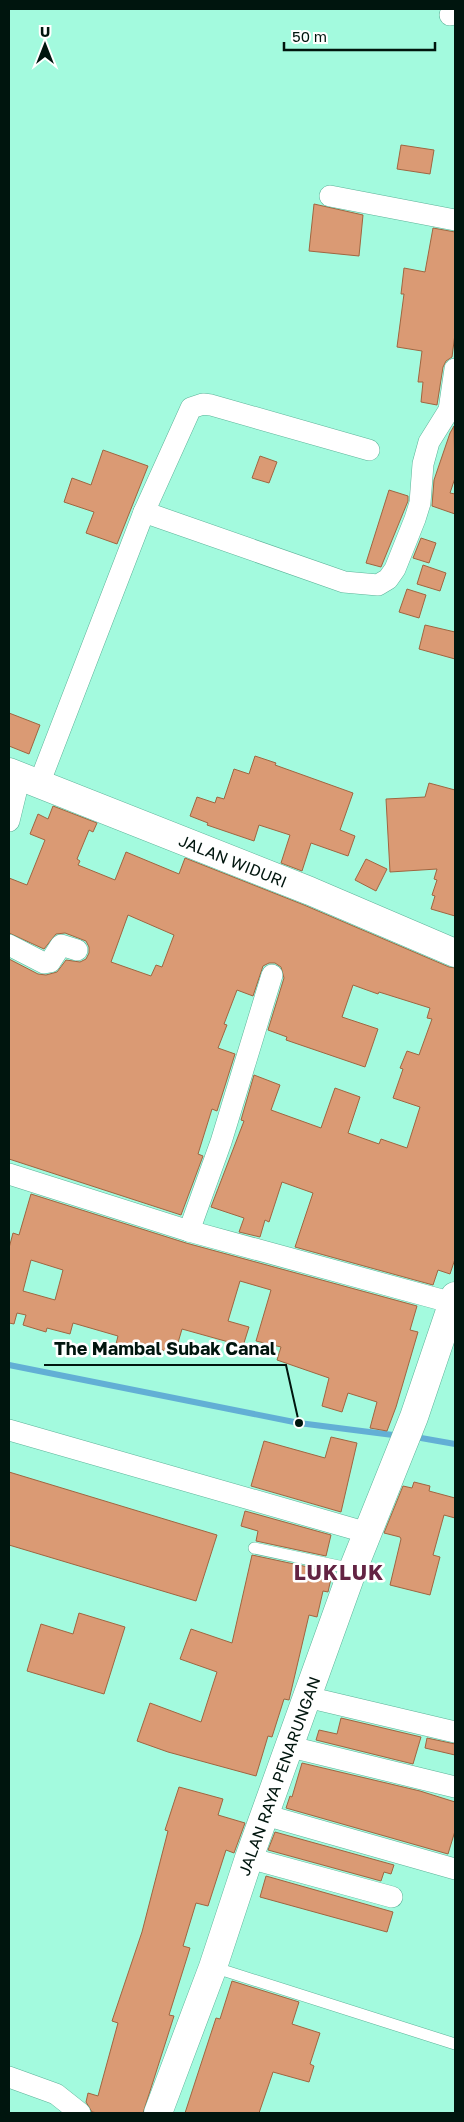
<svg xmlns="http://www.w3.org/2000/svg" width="464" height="2122" viewBox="0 0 464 2122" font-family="'Golos Text',sans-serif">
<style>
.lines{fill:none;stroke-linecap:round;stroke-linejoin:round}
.stream{stroke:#62afd5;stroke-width:6}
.building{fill:#da9a74;stroke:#a06540;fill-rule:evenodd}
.service-casing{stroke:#5db399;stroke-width:12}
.minor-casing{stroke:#5db399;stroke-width:22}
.tertiary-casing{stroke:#5db399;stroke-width:29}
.secondary-casing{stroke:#5db399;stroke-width:29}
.service{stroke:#fff;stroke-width:11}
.minor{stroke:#fff;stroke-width:21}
.tertiary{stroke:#fff;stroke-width:28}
.secondary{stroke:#fff;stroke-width:28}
.labels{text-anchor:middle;stroke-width:5;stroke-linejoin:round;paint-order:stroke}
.street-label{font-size:16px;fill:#00150e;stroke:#fff}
.district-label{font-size:21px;font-weight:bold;letter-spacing:1px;fill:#632343;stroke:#fff}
.leader{fill:none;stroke:#00150e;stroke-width:2}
.callout-dot{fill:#00150e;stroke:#fff;stroke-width:2}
.callout-label{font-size:18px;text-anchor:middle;font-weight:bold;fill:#00150e;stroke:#fff;stroke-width:5;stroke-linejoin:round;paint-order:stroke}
</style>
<rect width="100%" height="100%" fill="#a3fade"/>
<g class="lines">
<g class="stream">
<polyline points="9,1365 299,1423 393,1435"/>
<polyline points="421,1438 455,1444"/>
</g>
</g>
<g class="building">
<polygon points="401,145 434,150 430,174 397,169"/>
<polygon points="314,204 363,215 359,256 309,251"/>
<polygon points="433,228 455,232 455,334 452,357 446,361 443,367 437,405 421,402 423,382 418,382 422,351 397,347 404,294 401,294 404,268 425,272"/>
<polygon points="454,426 455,478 450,493 455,494 455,514 432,506 434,480 450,433"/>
<polygon points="103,450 148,466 117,544 86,533 94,512 64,502 72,478 91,485"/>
<polygon points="260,456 277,462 269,483 252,478"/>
<polygon points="389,490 408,496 408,501 381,567 366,563"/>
<polygon points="421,538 436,543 429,563 413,558"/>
<polygon points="423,565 446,573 440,591 417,584"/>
<polygon points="407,589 426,595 419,618 399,612"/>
<polygon points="425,625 455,632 455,659 419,649"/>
<polygon points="9,713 40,725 29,754 9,746"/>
<polygon points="255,756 276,763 275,765 353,793 340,830 355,836 348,856 311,843 302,871 281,863 290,835 259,825 254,841 207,825 208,823 190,816 197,797 215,803 217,797 224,799 234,769 249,774"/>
<polygon points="429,783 455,790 455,916 431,909 435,896 432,895 437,880 434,879 437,869 390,872 386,799 425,797"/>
<path d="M 53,806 L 97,823 L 93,832 L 89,830 L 77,859 L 80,861 L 78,865 L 115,880 L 126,852 L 179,874 L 185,858 L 304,905 L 449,967 L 455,968 L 455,1259 L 450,1274 L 438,1270 L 433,1285 L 295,1247 L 313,1193 L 282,1182 L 269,1222 L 265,1220 L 260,1237 L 239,1232 L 244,1218 L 211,1207 L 244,1121 L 241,1120 L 254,1075 L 280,1085 L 271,1110 L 321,1128 L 335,1088 L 360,1097 L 348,1133 L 379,1144 L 381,1139 L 407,1148 L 420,1107 L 393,1098 L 403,1069 L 400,1068 L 407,1051 L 419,1055 L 432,1019 L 427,1018 L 430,1008 L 379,992 L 378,994 L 353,985 L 342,1017 L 378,1029 L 365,1067 L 286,1040 L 287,1037 L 268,1030 L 284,978 L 281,967 L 275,963 L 269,963 L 263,966 L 253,996 L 237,990 L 224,1024 L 227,1025 L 218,1048 L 235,1054 L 217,1111 L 212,1109 L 198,1154 L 203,1156 L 181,1215 L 9,1159 L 9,959 L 38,974 L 46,975 L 57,972 L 66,960 L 80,962 L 86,959 L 89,953 L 89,947 L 86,941 L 65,933 L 56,934 L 44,949 L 9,933 L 9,878 L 27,885 L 45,840 L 30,834 L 38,814 L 48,819 ZM 128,915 L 174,935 L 162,967 L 156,965 L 151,976 L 111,962 Z"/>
<polygon points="366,859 387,869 376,891 355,880"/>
<path d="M 31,1194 L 186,1243 L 417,1306 L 410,1330 L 418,1332 L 396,1407 L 387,1431 L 370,1428 L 377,1402 L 348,1393 L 342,1412 L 322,1406 L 329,1378 L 277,1360 L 281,1347 L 256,1341 L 271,1290 L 240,1281 L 228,1321 L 249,1327 L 243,1346 L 182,1329 L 175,1353 L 132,1343 L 130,1352 L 115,1348 L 118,1336 L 73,1323 L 70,1334 L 47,1328 L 46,1332 L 23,1325 L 26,1315 L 17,1313 L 14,1324 L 9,1323 L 9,1248 L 13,1233 L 19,1235 ZM 31,1260 L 63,1270 L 55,1300 L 23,1291 Z"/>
<polygon points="331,1437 357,1443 341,1512 251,1486 264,1441 325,1458"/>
<polygon points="9,1472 217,1535 196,1601 9,1545"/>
<polygon points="414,1482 430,1486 429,1491 455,1498 455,1518 444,1515 433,1555 440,1557 430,1595 390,1585 401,1539 400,1537 384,1533 403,1486 412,1488"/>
<polygon points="245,1511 331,1535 326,1556 256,1541 258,1531 241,1526"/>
<polygon points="252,1555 322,1570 321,1572 332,1574 328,1592 323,1591 317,1617 309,1615 289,1700 284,1699 272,1737 268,1736 256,1776 168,1752 137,1741 150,1703 201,1722 217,1672 180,1659 191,1629 232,1643"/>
<polygon points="79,1613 125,1627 104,1694 27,1671 41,1624 73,1634"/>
<polygon points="341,1718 421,1737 413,1764 316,1740 319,1730 337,1734"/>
<polygon points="427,1738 455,1744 455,1755 425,1748"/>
<polygon points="302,1763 420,1791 455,1802 455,1831 448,1854 286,1808 290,1796 292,1797"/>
<polygon points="179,1787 223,1799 218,1815 245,1823 234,1853 226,1850 208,1906 196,1903 183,1946 190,1948 169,2015 174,2016 143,2113 98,2113 92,2112 86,2102 88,2093 98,2096 118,2023 112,2021 142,1932 168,1831 165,1830"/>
<polygon points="275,1832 394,1865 391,1874 384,1872 381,1881 268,1850"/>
<polygon points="266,1876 393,1912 387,1932 260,1897"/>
<polygon points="232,1981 299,2002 292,2024 320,2033 310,2064 314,2066 309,2082 273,2072 259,2113 185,2113 216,2018 220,2019"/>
</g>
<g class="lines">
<g class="service-casing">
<g id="service">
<polyline points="254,1548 353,1569"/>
<polyline points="213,1967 455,2044"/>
</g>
</g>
<g class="minor-casing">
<g id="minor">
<polyline points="450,15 455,10"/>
<polyline points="330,196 455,220"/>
<polyline points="144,512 344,582 378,585 388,579 395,569 415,519 420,503 423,464 429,442 449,410 455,369"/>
<polyline points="39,784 144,512 191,408 203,404 211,405 369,450"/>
<polyline points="9,821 20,776"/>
<polyline points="9,945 44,963 50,962 61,945 77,950"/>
<polyline points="9,1174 189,1231 453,1303"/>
<polyline points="189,1231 221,1142 272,975"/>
<polyline points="9,1430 368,1533"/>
<polyline points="307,1697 455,1732"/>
<polyline points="291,1747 455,1787"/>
<polyline points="265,1815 455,1869"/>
<polyline points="249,1858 392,1897"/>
<polyline points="9,2077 56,2094 80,2113"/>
</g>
</g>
<g class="tertiary-casing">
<polyline id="tertiary" points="9,772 310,891 455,953"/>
</g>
<g class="secondary-casing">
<polyline id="secondary" points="158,2113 213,1967 249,1858 353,1569 414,1417 455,1296"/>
</g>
<use href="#service" class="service"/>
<use href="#minor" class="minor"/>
<use href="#tertiary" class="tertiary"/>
<use href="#secondary" class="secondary"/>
</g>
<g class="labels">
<g class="street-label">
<text transform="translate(233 861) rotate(22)" y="6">JALAN WIDURI</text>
<text transform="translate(279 1776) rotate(-70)" y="6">JALAN RAYA PENARUNGAN</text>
</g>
<g class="district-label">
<text x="339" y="1580">LUKLUK</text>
</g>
</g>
<path class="leader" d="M299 1423L286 1365H44"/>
<circle class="callout-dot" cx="299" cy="1423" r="5"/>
<g class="callout-label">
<text x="165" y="1355">The Mambal Subak Canal</text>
</g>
<rect width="464" height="2122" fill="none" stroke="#00150e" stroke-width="20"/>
<g transform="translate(45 45)" stroke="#ffffff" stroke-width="4" paint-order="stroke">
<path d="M0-4L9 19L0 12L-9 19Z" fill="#00150e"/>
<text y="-8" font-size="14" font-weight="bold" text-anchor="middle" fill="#00150e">U</text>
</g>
<path d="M284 42v8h151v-8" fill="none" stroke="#00150e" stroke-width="2.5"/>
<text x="292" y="42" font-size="15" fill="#00150e" stroke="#ffffff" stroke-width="4" paint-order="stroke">50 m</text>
</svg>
